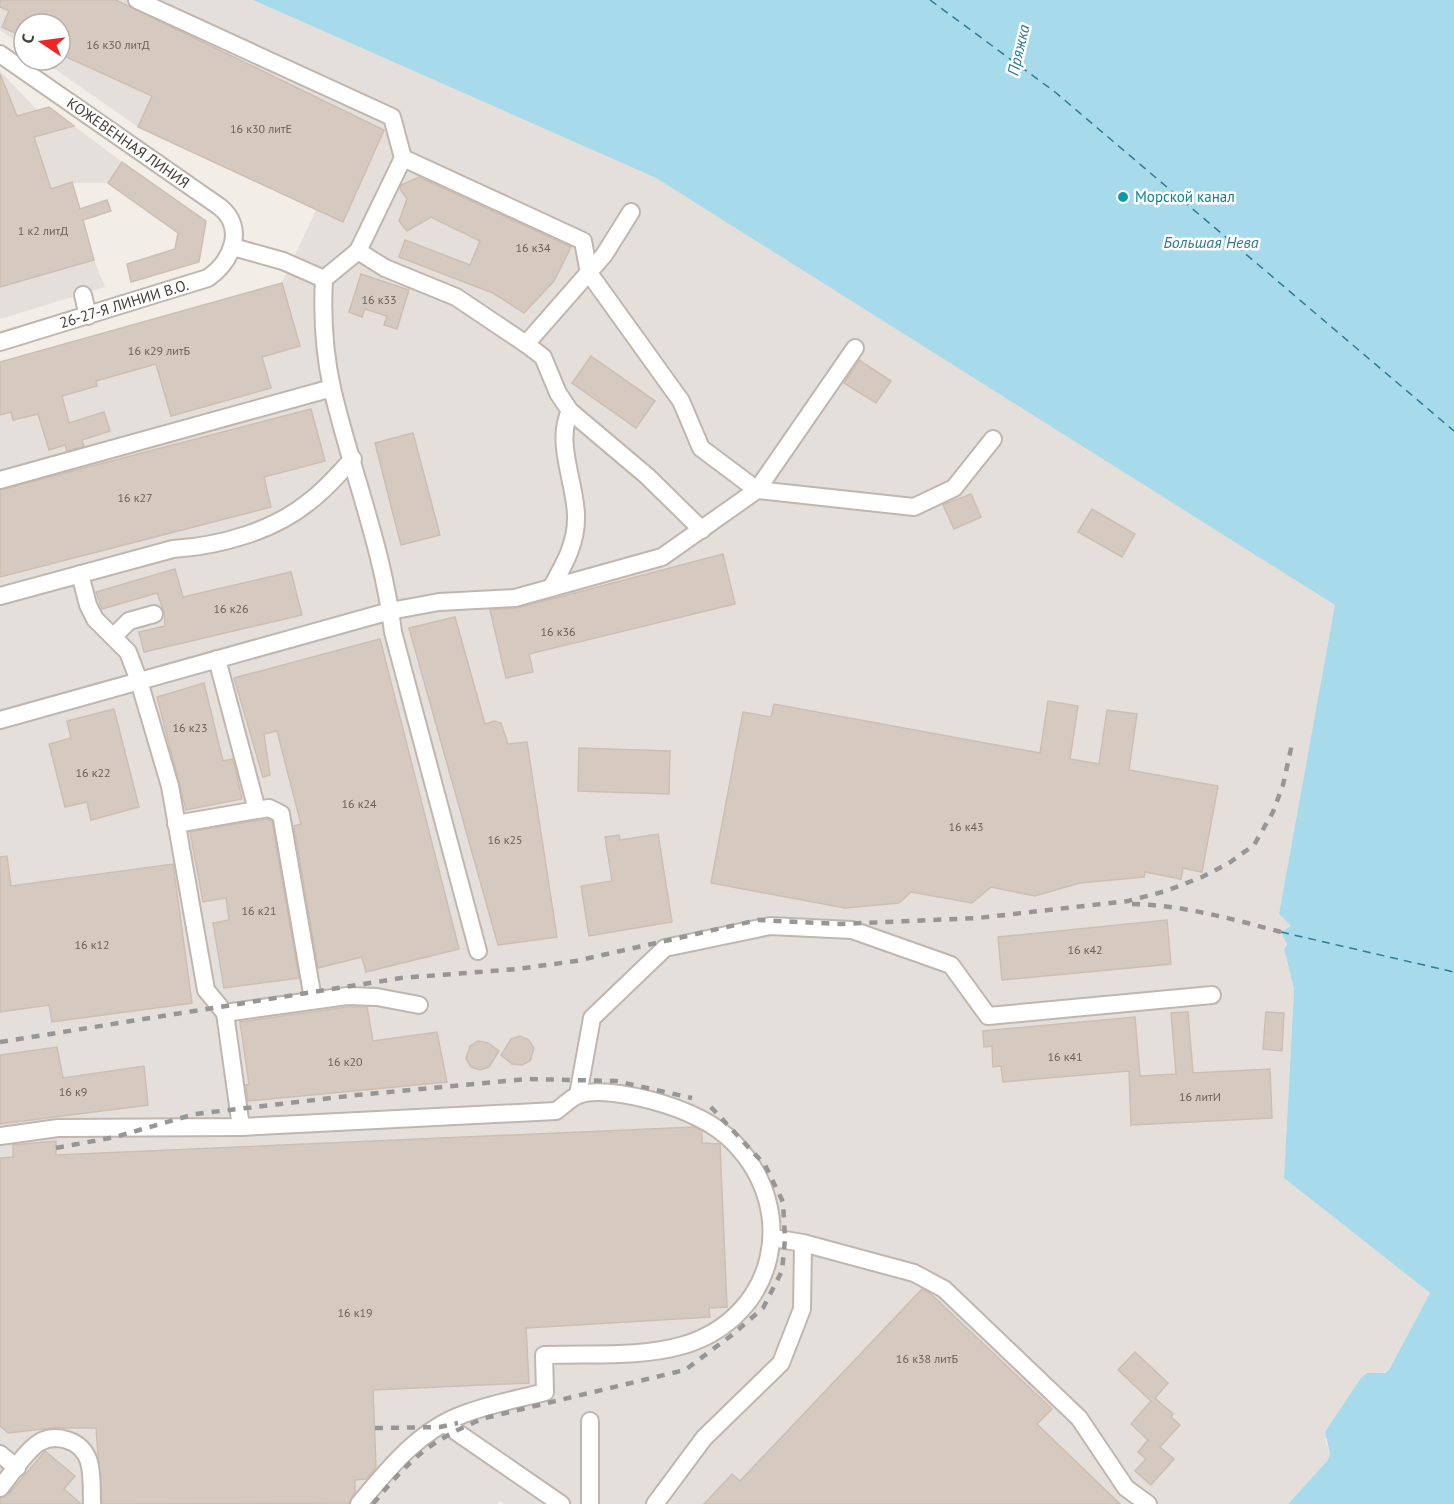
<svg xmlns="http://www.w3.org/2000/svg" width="1454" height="1504" viewBox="0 0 1454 1504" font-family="'PT Sans',sans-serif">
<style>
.industrial{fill:#e5dfdc}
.water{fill:#a7dbeb}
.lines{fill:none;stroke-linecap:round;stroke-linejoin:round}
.ferry{stroke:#317a93;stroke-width:1.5;stroke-dasharray:8 6;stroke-linecap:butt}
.building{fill:#d6cac0;stroke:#cebeb1;stroke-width:1.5}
.minor-casing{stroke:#c0b6ad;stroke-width:20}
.minor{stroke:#fff;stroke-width:16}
.rail{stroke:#969696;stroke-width:4.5;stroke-dasharray:8 8;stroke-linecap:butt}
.culture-dot{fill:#0f9aa8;stroke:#fff;stroke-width:2}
.labels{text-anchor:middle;stroke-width:5;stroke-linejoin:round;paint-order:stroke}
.number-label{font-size:12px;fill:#696059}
.street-label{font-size:15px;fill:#453d37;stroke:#fff}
.culture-label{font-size:15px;fill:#0d838f;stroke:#fff;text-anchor:start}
.water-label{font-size:16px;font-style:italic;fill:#317a93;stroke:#fff}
</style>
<rect width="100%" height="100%" fill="#f2ede7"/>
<g class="industrial">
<polygon points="0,0 253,0 656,178 1336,605 1279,914 1291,926 1284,949 1294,989 1284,1178 1430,1293 1389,1370 1383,1373 1325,1439 1330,1454 1328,1460 1288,1504 504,1504 500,1501 497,1504 0,1504 0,362 282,283 316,210 138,127 42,60 60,60 60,24 24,24 24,47 0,30"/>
<polygon points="0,71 37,110 49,107 122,162 108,183 72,183 94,260 105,287 0,319"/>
</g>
<polygon class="water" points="253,0 1454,0 1454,1504 1288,1504 1328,1460 1330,1454 1325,1432 1361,1378 1367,1373 1385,1373 1389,1370 1430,1293 1284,1178 1294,989 1284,949 1287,944 1281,932 1291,926 1279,914 1335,605 656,178"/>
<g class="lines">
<g class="ferry">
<polyline points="930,0 1055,92 1454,431"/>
<polyline points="1281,932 1454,972"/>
</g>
</g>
<g class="building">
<polygon points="0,0 116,0 384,130 343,222 138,127 152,96 60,54 60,24 24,24 24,37 2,27 9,11 0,7"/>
<polygon points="0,74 17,116 49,107 74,126 34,137 51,189 72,182 80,209 107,200 111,211 83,220 94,260 0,287"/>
<polygon points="122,162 206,221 199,262 131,282 127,264 175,249 178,233 108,183"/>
<polygon points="419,177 571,247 554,281 524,313 493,293 399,257 405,240 470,265 480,241 431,217 407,231 399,221 407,199 400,189 401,185"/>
<polygon points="361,274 409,290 397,329 384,325 387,316 365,309 362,317 349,312"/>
<polygon points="282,283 300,346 262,357 271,388 171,416 156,364 96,381 97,386 62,396 69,423 104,412 110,431 82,440 84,446 67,451 65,445 49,450 38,414 13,420 11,412 0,415 0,362"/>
<polygon points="591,356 655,401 636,428 572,383"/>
<polygon points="859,360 891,381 876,403 844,383"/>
<polygon points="311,409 325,461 264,477 271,507 0,577 0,490"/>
<polygon points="413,433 440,535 401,545 375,443"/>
<polygon points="971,494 981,517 954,529 943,505"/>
<polygon points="1092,509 1135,534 1122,557 1078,532"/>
<polygon points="723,554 735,604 529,654 533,672 506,678 490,610 518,608"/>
<polygon points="175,569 183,597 291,572 302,615 144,652 139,632 165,626 164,612 157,593 102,609 96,592"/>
<polygon points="455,617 485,724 494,721 501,723 508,744 527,742 557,937 498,945 409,628"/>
<polygon points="380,639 459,949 366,972 362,957 318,968 294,826 301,824 277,731 264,734 270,775 263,777 234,678"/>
<polygon points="204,683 223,761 233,759 242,799 186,810 157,697"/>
<polygon points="1048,701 1078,706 1070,759 1099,764 1107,710 1137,714 1129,770 1218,786 1202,872 1183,868 1181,879 1145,872 1144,877 1080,883 1035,896 991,887 972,903 911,892 899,903 845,908 711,883 743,712 771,717 774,704 1040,753"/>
<polygon points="114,709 139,807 91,820 87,802 65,807 49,744 71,738 67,721"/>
<polygon points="579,748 670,751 669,794 578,791"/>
<polygon points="267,819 272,821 299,978 224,988 213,923 229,920 226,898 203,902 190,832"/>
<polygon points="658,834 672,922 589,936 581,886 612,881 605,837 619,835 620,840"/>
<polygon points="7,856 11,886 173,864 192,1003 52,1022 49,1005 0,1012 0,857"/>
<polygon points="1167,920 1171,964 1002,980 998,937"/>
<polygon points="348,1007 367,1007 373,1041 437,1032 447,1082 248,1101 246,1085 249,1084 240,1022"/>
<polygon points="1188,1012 1193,1073 1270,1069 1272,1118 1131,1125 1129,1071 1003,1082 1001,1066 993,1067 992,1046 984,1047 983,1031 1135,1017 1140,1076 1176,1074 1171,1013"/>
<polygon points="1266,1012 1284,1013 1282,1051 1263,1049"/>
<polygon points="520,1036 529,1040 534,1048 530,1061 522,1065 512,1064 501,1055 511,1039"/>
<polygon points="478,1041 488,1043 499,1051 489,1067 480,1070 471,1067 466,1059 470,1046"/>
<polygon points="57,1047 63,1078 144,1066 148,1105 0,1124 0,1055"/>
<polygon points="694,1127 702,1131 702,1143 720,1144 727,1307 709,1308 710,1317 526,1328 529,1383 373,1390 376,1467 366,1479 355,1480 355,1492 349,1503 102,1504 96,1428 52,1428 8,1433 0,1426 0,1158 13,1157 13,1145 56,1141 56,1155"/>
<polygon points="922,1289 931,1294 1052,1409 1037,1424 1120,1504 704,1504 732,1474 740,1481"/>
<polygon points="1135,1352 1168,1383 1155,1398 1173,1414 1171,1417 1180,1425 1160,1447 1174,1459 1151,1485 1135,1471 1146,1459 1138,1452 1148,1440 1131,1424 1151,1401 1118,1370"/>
<polygon points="45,1451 75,1476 64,1489 81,1504 0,1504 0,1498 8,1495"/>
</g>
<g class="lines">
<g class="minor-casing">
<g id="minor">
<polyline points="137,0 392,117 403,158 358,251 324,279"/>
<path d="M 0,54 L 220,207 C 246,228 232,261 208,278 L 0,342"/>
<polyline points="403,158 583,241 589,273 681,401 701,448 757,490 914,507 954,488 993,439"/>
<path d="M 233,247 L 283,261 L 324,279 C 322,316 324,352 332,388 C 351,470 383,548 393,632 L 478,951"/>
<polyline points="358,251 385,268 456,297 526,344 604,255 631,212"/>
<polyline points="83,295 88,316"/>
<polyline points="526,344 543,357 558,393 570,411 647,476 702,530"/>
<polyline points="0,480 332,388"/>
<polyline points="80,574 88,605 95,619 128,652 139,681 170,786 206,990 225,1013 241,1127"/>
<path d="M 551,588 C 564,565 577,543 576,515 C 575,481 555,443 570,411"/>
<path d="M 0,596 L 173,549 C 220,546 274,531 310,501 C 326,489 339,473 353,459"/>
<polyline points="113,637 129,621 154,614"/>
<polyline points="0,720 390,611 439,602 515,598 662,557 757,490 855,348"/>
<polyline points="257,810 269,808 281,814 313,999"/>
<polyline points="176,824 257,810 217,659"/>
<polyline points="225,1013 347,996 377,997 419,1005"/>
<polyline points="578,1095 592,1018 665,948 770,926 852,930 951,965 988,1016 1212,995"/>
<path d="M 0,1136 L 58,1128 L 241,1127 L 556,1111 C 563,1106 571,1098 578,1095 C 598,1088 630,1095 650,1100 C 680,1108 712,1120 734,1143 C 800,1211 776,1317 684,1345 C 640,1358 590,1353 544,1355 L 545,1392 C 518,1399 490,1404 464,1414 C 419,1430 388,1469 359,1504"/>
<polyline points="803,1243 914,1273 944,1289 1079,1418 1126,1488 1148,1504"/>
<polyline points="445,1424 561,1504"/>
<polyline points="0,1454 17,1468"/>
<path d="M 0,1488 C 12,1474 25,1451 40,1442 C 49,1437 58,1437 67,1440 C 96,1449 91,1479 92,1504"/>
<polyline points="590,1504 590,1421"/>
<polyline points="655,1504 704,1438 781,1363 802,1309 803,1243 773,1238"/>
</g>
</g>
<use href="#minor" class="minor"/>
<g class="rail">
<path d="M 1132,904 C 1183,905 1232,919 1281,932"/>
<polyline points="0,1042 401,978 517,969 576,961 758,920 840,924 978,918 1128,901 1166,891 1202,877 1229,863 1254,845 1273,812 1283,785 1292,744"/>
<polyline points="56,1148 115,1137 195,1114 357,1095 528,1079 616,1081 692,1098"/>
<polyline points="375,1428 440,1427 458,1423"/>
<path d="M 373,1504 C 410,1459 430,1440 485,1418 L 685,1370 L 732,1335 L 763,1308 L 782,1271 L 785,1239 L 783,1202 L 765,1165 L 710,1106"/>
</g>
</g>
<circle class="culture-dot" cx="1123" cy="197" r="6"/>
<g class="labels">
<g class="number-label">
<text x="118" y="49">16 к30 литД</text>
<text x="261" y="133">16 к30 литЕ</text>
<text x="43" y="235">1 к2 литД</text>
<text x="533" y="252">16 к34</text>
<text x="379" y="304">16 к33</text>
<text x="159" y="355">16 к29 литБ</text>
<text x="135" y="502">16 к27</text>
<text x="231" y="613">16 к26</text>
<text x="558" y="636">16 к36</text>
<text x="190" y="732">16 к23</text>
<text x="93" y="777">16 к22</text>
<text x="359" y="808">16 к24</text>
<text x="966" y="831">16 к43</text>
<text x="505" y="844">16 к25</text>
<text x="259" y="915">16 к21</text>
<text x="92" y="949">16 к12</text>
<text x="1085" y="954">16 к42</text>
<text x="1065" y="1061">16 к41</text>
<text x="345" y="1066">16 к20</text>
<text x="73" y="1096">16 к9</text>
<text x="1200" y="1101">16 литИ</text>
<text x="355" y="1317">16 к19</text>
<text x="927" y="1363">16 к38 литБ</text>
</g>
<g class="street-label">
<text transform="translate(128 143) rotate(35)" y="5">КОЖЕВЕННАЯ ЛИНИЯ</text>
<text transform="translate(124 304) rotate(-17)" y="5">26-27-Я ЛИНИИ В.О.</text>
</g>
<g class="culture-label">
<text x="1135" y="202">Морской канал</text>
</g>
<g class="water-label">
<text transform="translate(1018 50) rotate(-77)" y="6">Пряжка</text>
<text x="1211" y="248">Большая Нева</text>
</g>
</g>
<g transform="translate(42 42) rotate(283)"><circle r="28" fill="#ffffff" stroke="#b5b1af" stroke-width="1.5"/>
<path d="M0-4.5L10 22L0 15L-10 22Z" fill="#ec2527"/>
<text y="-9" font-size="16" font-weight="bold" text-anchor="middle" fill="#453d37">С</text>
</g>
</svg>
